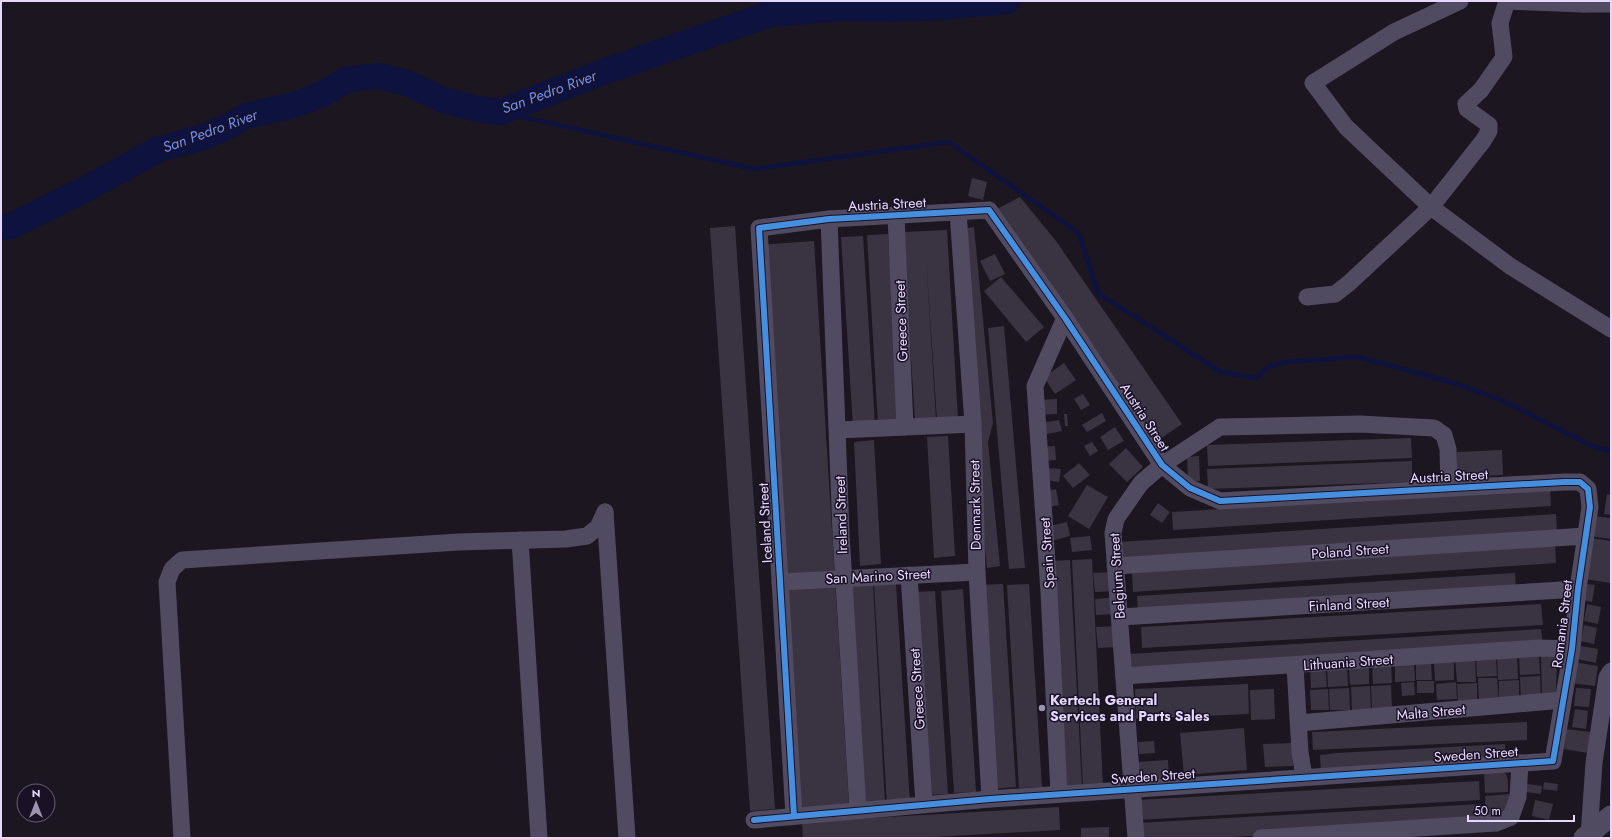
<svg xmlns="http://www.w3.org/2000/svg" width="1612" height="839" viewBox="0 0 1612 839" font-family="Jost,sans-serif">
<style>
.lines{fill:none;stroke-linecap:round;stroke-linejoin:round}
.stream{stroke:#0e123e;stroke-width:4.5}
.river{stroke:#0e123e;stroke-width:26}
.building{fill:#3a3442}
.minor{stroke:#514b61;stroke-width:17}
.tertiary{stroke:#514b61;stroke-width:21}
.cycleway-casing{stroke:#1a1125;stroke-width:8}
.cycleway{stroke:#468fdf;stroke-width:6}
.poi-dot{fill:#9e93b0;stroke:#1a1125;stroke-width:1.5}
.labels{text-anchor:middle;stroke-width:3;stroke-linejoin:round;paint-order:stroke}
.street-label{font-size:14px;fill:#e5d7fd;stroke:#1a1125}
.poi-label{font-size:14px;font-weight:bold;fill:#e5d7fd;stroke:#1a1125;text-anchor:start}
.water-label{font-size:15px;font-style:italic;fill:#6c91f6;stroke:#1a1125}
</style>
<rect width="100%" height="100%" fill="#1b1620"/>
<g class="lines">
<polyline class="stream" points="500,112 754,169 949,142 1079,233 1098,293 1221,372 1256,378 1268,367 1286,362 1359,357 1454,383 1504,401 1592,446 1611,451"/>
<polyline class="river" points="1,227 11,226 84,190 159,149 200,138 225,128 246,116 294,105 321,95 346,80 378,76 407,83 443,100 477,109 500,112 606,71 770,14 843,8 895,9 944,7 1007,1"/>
</g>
<g class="building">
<polygon points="972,178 987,182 983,200 968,196"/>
<polygon points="1020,197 1056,241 1182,424 1157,441 997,209"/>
<polygon points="735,226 775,809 750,811 710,228"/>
<polygon points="974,227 993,423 988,442 1000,566 987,568 975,443 961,229"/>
<polygon points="947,230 958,419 937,420 926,256 936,420 915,421 903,232 925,231 925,240 925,231"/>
<polygon points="888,234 900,423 878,424 867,235"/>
<polygon points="863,236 875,424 853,426 841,237"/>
<polygon points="814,241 849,805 796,808 760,245"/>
<polygon points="995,254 1005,274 990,281 980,261"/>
<polygon points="1001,277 1044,327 1026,342 984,291"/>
<polygon points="1004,326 1025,568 1009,569 988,328"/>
<polygon points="1064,363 1076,380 1055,394 1044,377"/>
<polygon points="1083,394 1090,405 1081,410 1074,399"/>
<polygon points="1057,399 1057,414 1039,415 1039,400"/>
<polygon points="1102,413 1106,421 1087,432 1082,425"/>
<polygon points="1064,414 1067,414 1068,426 1065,426"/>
<polygon points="1059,420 1062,431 1042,435 1040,423"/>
<polygon points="1115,427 1124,441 1108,450 1100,437"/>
<polygon points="948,436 955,556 934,558 927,437"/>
<polygon points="1411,438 1412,458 1208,466 1207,445"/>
<polygon points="874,440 881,564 860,566 854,442"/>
<polygon points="1092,442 1098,451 1090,456 1084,446"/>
<polygon points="1055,446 1056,460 1044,461 1043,447"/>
<polygon points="1126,448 1143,467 1127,482 1109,464"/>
<polygon points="1502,450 1503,475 1456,477 1457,452"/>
<polygon points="1199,456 1200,481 1188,482 1187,457"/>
<polygon points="1412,461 1412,482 1208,489 1207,469"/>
<polygon points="1079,463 1090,475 1073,488 1063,476"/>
<polygon points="1046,468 1061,469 1059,482 1045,480"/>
<polygon points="1087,485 1108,497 1089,529 1068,516"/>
<polygon points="1056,489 1059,505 1048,507 1045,491"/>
<polygon points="1550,489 1551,506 1173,530 1172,512"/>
<polygon points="1607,494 1611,495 1611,515 1604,514"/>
<polygon points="1158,503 1170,512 1162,523 1150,515"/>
<polygon points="1556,514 1557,532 1121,559 1119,542"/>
<polygon points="1593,516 1611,518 1611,539 1590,536"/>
<polygon points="1067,522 1070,536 1048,542 1045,527"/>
<polygon points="1090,536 1092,550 1072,552 1070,538"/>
<polygon points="1591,538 1611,541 1610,583 1585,579"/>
<polygon points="1555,544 1556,563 1133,592 1132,573"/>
<polygon points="1092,559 1103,786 1083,787 1072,560"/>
<polygon points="1070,560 1082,787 1062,788 1050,561"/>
<polygon points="1114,572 1116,591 1095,592 1093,573"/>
<polygon points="1515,573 1516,590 1138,613 1137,596"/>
<polygon points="873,584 885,804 863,806 850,585"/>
<polygon points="896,584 910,803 887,805 874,585"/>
<polygon points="1003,584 1016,787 993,789 980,585"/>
<polygon points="1029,584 1042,787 1019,788 1007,585"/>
<polygon points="1585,584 1595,585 1592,602 1582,600"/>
<polygon points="963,589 976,792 954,793 941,591"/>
<polygon points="935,591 948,794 926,795 913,592"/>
<polygon points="1116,597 1117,614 1096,615 1095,599"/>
<polygon points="1541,604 1543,625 1142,648 1141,627"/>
<polygon points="1587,604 1601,607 1598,624 1584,621"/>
<polygon points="1584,625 1597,628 1594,644 1581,641"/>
<polygon points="1117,626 1118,647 1098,648 1096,627"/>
<polygon points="1541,629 1543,645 1130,670 1129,654"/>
<polygon points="1581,646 1598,649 1596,663 1577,659"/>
<polygon points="1557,652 1556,693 1542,700 1541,653"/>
<polygon points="1517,654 1518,679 1498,680 1497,655"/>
<polygon points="1539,655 1540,674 1520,675 1519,656"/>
<polygon points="1496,656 1497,676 1477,677 1476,657"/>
<polygon points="1475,657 1476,682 1457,682 1455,658"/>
<polygon points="1454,661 1454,680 1435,681 1434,662"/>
<polygon points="1391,662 1392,683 1373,684 1372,663"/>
<polygon points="1416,662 1431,662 1432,680 1416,680"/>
<polygon points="1573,662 1598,666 1595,686 1570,683"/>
<polygon points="1414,664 1415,681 1395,682 1395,665"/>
<polygon points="1347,665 1348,686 1328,687 1327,666"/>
<polygon points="1325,666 1327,687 1311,688 1310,667"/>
<polygon points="1369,666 1369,684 1350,685 1349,667"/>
<polygon points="1540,676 1541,700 1521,701 1520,677"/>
<polygon points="1478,678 1497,678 1499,702 1479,703"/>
<polygon points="1519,680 1519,701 1499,702 1499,681"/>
<rect x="1417" y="681" width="17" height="12"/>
<polygon points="1414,682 1415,695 1402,696 1401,683"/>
<polygon points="1456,682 1457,699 1437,700 1436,684"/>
<polygon points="1477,683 1477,701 1458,702 1457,684"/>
<polygon points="1248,684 1249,714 1136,719 1135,689"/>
<polygon points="1391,685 1392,710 1372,710 1371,686"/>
<polygon points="1370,686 1371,711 1352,712 1351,687"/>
<polygon points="1349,688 1350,710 1330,710 1329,689"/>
<polygon points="1576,688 1591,689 1589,707 1574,706"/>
<polygon points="1274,689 1275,719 1251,720 1250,690"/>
<polygon points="1328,689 1329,710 1311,710 1310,690"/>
<polygon points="1575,709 1588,711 1586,729 1572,727"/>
<polygon points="1527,722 1527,740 1313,750 1312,732"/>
<polygon points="1244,728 1247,770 1184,775 1180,733"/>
<polygon points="1566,729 1591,732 1588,753 1564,749"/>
<polygon points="1154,741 1155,753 1139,754 1138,742"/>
<polygon points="1292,743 1293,766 1265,767 1263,744"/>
<polygon points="1505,744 1506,762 1321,773 1320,755 1337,753"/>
<polygon points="1168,760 1169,781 1137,784 1136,762"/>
<polygon points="1501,772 1506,774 1508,780 1508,792 1485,793 1484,773"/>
<polygon points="1479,781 1480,800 1137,820 1136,800"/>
<polygon points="1544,782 1558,784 1557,791 1543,789"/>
<polygon points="1527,784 1542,786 1541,794 1526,792"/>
<polygon points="1510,794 1510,804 1507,811 1494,812 1494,816 1486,816 1485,796"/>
<polygon points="1535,800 1553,804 1549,820 1532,816"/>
<polygon points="1481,804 1482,823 1215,838 1139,838 1138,823"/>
<polygon points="1059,807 1060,830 917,838 803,838 802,822"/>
<polygon points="1109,827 1109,838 1081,838 1081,828"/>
</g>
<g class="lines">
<g class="minor">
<polyline points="1460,1 1394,32 1313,83 1346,127 1431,207 1510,266 1611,329"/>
<polyline points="1506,1 1583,4 1583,1"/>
<polyline points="1583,4 1611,4"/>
<polyline points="958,212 973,424 977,572 990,799"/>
<polyline points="896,216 905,427"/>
<polyline points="829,219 841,534 858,810"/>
<polyline points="1307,297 1335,294 1348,284 1431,207 1483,141 1489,131 1489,125 1467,109 1466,104 1481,90 1504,57 1500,23 1507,1"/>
<polyline points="838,430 973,424"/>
<polyline points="605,512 627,838"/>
<polyline points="520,540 539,838"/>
<polyline points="1115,566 1585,536"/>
<polyline points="909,575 924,804"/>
<polyline points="780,582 977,572"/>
<polyline points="1120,617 1578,589"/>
<polyline points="1295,666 1300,752 1304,777"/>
<polyline points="1124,676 1539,648 1572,649"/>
<polyline points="1299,723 1563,700"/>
<polyline points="1059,794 1049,592 1035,386 1065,318"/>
<polyline points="754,820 990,799 1553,761 1572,649 1578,589 1590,507 1588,489 1580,482 1564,482 1220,501 1190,488 1162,465 1065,318 989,210 829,219 759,228 794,816"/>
<polyline points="1589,835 1594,763 1607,677 1611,671"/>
<polyline points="182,838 167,582 172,569 182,560 459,542 566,539 587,536 598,527 605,512"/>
<polyline points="1136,838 1113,533 1116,519 1141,483 1162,465 1220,427 1360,424 1434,428 1444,435 1448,449 1449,488"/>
<polyline points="1261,838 1496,823 1511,817 1518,797 1520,763"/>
</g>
<polyline class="tertiary" points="1584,838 1611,816"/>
<g class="cycleway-casing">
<polyline id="cycleway" points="754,820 990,799 1553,761 1572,649 1578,589 1590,507 1588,489 1580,482 1564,482 1220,501 1190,488 1162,465 1065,318 989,210 829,219 759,228 794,816"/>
</g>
<use href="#cycleway" class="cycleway"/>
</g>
<circle class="poi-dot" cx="1042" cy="708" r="4"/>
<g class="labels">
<g class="street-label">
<text transform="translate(887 204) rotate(-3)" y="5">Austria Street</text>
<text transform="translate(901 321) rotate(-92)" y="5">Greece Street</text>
<text transform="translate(1145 417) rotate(57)" y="5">Austria Street</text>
<text transform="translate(1449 476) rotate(-3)" y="5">Austria Street</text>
<text transform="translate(975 505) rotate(-91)" y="5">Denmark Street</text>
<text transform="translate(841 515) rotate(-92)" y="5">Ireland Street</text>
<text transform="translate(765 523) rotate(-93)" y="5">Iceland Street</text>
<text transform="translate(1350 551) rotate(-4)" y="5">Poland Street</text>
<text transform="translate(1047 553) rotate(-94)" y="5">Spain Street</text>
<text transform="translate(878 576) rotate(-3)" y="5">San Marino Street</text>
<text transform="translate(1117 576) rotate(-94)" y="5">Belgium Street</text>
<text transform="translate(1349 604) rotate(-3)" y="5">Finland Street</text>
<text transform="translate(1562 624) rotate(-83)" y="5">Romania Street</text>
<text transform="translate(1348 662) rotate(-4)" y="5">Lithuania Street</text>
<text transform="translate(917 689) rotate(-94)" y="5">Greece Street</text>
<text transform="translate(1431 712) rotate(-5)" y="5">Malta Street</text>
<text transform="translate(1476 754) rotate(-4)" y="5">Sweden Street</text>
<text transform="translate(1153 776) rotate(-4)" y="5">Sweden Street</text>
</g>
<g class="poi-label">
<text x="1050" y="705">Kertech General<tspan x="1050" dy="16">Services and Parts Sales</tspan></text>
</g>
<g class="water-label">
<text transform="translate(549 92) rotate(-20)" y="5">San Pedro River</text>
<text transform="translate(210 131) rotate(-20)" y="5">San Pedro River</text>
</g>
</g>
<rect width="1612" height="839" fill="none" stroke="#e5d7fd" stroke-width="4"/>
<g transform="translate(36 803)"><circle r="19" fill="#1a1125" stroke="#6b607b"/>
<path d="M0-3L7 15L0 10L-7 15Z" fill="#9e93b0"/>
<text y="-6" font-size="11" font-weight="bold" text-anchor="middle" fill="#e5d7fd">N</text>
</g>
<path d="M1468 815v6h106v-6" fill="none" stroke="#e5d7fd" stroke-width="2"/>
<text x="1474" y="815" font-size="12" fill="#e5d7fd" stroke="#1a1125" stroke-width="3" paint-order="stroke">50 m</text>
</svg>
